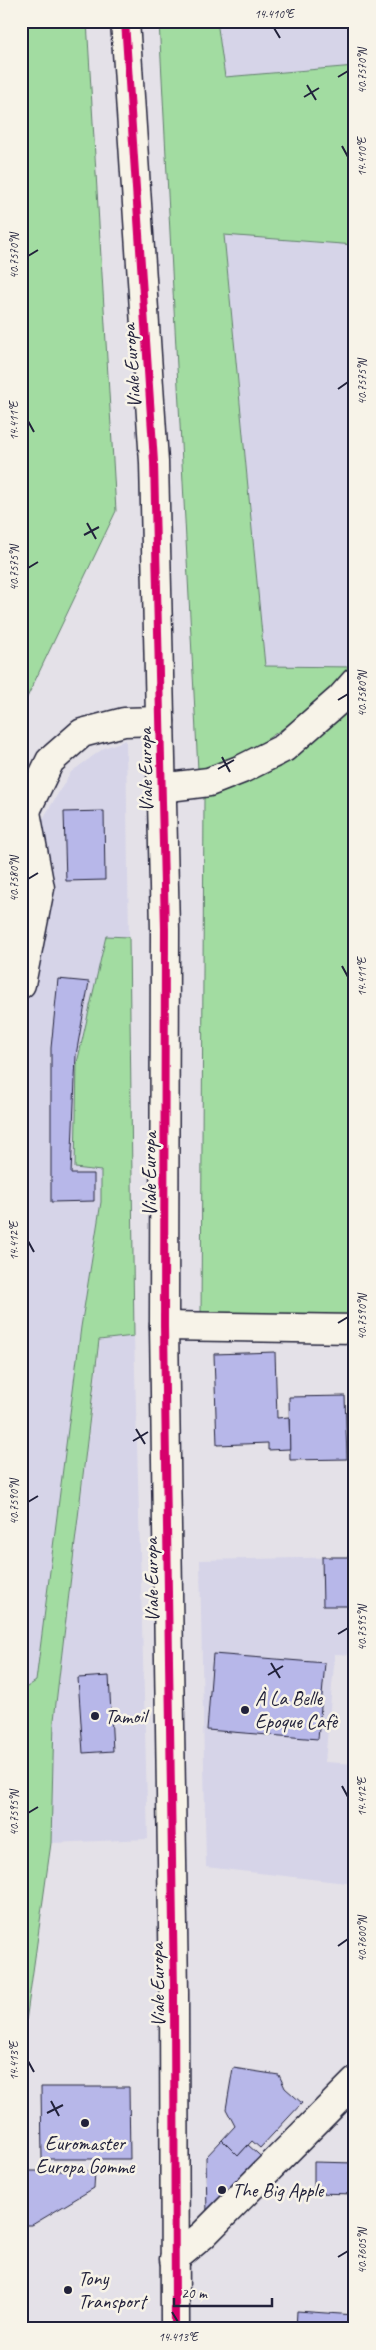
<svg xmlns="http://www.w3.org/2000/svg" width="376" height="2350" viewBox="0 0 376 2350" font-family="Caveat,sans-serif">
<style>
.built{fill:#d6d4e8}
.green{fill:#a2dca1;stroke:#627f6e}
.building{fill:#b7b7e9;stroke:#22223b}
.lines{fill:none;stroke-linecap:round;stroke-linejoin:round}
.minor-casing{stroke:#22223b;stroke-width:31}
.minor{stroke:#f7f3e8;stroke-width:28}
.cycleway-casing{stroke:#f7f3e8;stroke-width:11}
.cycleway{stroke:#d6006c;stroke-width:8}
.ticks{fill:none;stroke:#22223b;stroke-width:2}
.poi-dot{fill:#22223b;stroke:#f7f3e8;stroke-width:2}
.labels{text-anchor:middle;stroke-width:5;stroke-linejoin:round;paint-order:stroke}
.street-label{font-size:20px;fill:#22223b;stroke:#f7f3e8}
.poi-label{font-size:20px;fill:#22223b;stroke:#f7f3e8;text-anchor:start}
.neatline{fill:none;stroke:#22223b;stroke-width:2}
.ticks-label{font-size:12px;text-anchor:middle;fill:#22223b}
</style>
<rect width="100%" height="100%" fill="#e4e1e8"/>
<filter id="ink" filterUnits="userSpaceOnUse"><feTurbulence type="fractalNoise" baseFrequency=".02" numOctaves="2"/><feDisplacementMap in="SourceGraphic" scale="10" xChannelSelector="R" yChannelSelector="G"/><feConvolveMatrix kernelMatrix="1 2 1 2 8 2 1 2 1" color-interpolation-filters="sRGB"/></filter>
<g filter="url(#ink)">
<g class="built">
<polygon points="217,21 355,21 355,66 225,77"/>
<polygon points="224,234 355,245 355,667 265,667"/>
<polygon points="126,740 129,937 106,936 77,1063 75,1168 102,1171 101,1202 81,1327 36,1682 21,1691 21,866 29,842 71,772 104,748"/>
<polygon points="134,1336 148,1839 51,1843 54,1720 100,1340"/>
<polygon points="355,1557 355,1655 335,1654 325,1762 355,1764 355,1884 206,1867 200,1560"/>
</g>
<g class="green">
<polygon points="26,21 87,21 116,511 21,710 21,39"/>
<polygon points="159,21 217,21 225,77 355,66 355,245 224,235 265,666 355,667 355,670 300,717 248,752 198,770"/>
<polygon points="355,704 355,1320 201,1318 204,798 283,766"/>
<polygon points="106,936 129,937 134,1336 99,1340 54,1720 51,1843 21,2057 21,1691 36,1681 81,1327 101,1202 101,1171 75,1168 77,1063"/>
</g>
<g class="building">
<polygon points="104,811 105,880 66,881 64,812"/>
<polygon points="58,979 89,982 76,1055 71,1174 94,1174 94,1201 51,1202 51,1048"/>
<polygon points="275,1352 277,1418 289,1417 290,1449 268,1450 268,1443 217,1445 214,1354"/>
<polygon points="345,1396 347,1459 290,1460 289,1397"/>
<polygon points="322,1557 355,1557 355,1606 323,1606"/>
<polygon points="213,1654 325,1663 318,1739 207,1730"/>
<polygon points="109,1676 113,1751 83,1753 78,1678"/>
<polygon points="233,2068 279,2075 285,2088 302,2103 260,2148 252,2141 238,2156 222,2140 235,2126 226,2109"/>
<polygon points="41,2087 129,2087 130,2159 42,2159"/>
<polygon points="222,2140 238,2156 248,2145 267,2162 207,2217 206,2157"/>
<polygon points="314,2162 355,2163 355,2194 314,2193"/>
<polygon points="21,2171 95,2171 94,2188 32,2225 21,2225"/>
<polygon points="297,2311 355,2315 355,2329 296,2329"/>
</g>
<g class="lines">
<g class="minor-casing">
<g id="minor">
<polyline points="125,21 154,462 165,929 164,1326 174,1993 175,2329"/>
<polyline points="161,788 209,782 242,769 284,748 340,699 355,682"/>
<polyline points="21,821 50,761 82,733 124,722 160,721"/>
<polyline points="21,984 40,888 26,812"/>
<polyline points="164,1326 355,1329"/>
<polyline points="174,2259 203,2235 355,2082"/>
</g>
</g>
<use href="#minor" class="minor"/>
<g class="cycleway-casing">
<polyline id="cycleway" points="125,21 154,462 165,929 164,1326 174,1993 175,2329"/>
</g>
<use href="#cycleway" class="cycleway"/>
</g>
</g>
<path class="ticks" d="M 274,28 L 280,38M 338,77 L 348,71M 307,85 L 316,100M 304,97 L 319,88M 342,146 L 348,157M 28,256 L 38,250M 338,389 L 348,382M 28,421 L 34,432M 87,523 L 96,539M 84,535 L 99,527M 28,568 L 38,562M 338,700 L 348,694M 222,757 L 230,772M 218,769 L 234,760M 28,879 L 38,873M 342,966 L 348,977M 28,1241 L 34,1252M 338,1323 L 348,1317M 136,1429 L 145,1444M 133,1441 L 148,1432M 28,1502 L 38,1496M 338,1634 L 348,1628M 271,1663 L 280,1678M 268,1675 L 283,1666M 342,1786 L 348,1797M 28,1813 L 38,1807M 338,1946 L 348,1939M 28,2061 L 34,2072M 51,2101 L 59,2116M 47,2113 L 63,2105M 338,2257 L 348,2251M 172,2312 L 178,2322"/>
<g class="poi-dot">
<circle cx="245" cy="1710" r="5"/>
<circle cx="95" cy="1716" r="5"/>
<circle cx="85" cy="2123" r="5"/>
<circle cx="222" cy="2190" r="5"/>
<circle cx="68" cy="2290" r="5"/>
</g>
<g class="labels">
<g class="street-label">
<text transform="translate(131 366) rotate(-94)" y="7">Viale Europa</text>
<text transform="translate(145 770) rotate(-91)" y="7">Viale Europa</text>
<text transform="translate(149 1174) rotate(-90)" y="7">Viale Europa</text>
<text transform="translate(151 1580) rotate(-91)" y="7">Viale Europa</text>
<text transform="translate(157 1985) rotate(-91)" y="7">Viale Europa</text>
</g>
<g class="poi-label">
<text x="255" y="1705">À La Belle<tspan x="255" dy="23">Epoque Cafè</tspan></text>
<text x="105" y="1723">Tamoil</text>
<text x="85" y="2150" text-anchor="middle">Euromaster<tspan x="85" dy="23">Europa Gomme</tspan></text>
<text x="232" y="2197">The Big Apple</text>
<text x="78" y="2285">Tony<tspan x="78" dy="23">Transport</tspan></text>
</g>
</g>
<rect width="376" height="2350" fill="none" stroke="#f7f3e8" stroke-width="55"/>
<path d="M174 2298v8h98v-8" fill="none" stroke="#22223b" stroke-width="2.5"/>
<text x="181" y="2298" font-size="15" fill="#22223b" stroke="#f7f3e8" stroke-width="4" paint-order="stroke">20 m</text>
<rect x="28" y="28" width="320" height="2294" class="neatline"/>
<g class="ticks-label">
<text x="274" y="18">14.410°E</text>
<text transform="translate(362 71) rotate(-90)" y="4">40.7570°N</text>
<text transform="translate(362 157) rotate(-90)" y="4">14.410°E</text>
<text transform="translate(14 256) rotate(-90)" y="4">40.7570°N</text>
<text transform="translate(362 382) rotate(-90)" y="4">40.7575°N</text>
<text transform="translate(14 421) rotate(-90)" y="4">14.411°E</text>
<text transform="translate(14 568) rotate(-90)" y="4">40.7575°N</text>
<text transform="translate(362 694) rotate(-90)" y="4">40.7580°N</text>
<text transform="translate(14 879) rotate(-90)" y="4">40.7580°N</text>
<text transform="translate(362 977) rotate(-90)" y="4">14.411°E</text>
<text transform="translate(14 1241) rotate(-90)" y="4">14.412°E</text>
<text transform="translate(362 1317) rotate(-90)" y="4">40.7590°N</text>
<text transform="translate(14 1502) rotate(-90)" y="4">40.7590°N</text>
<text transform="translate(362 1628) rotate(-90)" y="4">40.7595°N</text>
<text transform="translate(362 1797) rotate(-90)" y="4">14.412°E</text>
<text transform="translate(14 1813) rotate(-90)" y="4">40.7595°N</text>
<text transform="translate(362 1939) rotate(-90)" y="4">40.7600°N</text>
<text transform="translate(14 2061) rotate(-90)" y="4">14.413°E</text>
<text transform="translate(362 2251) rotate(-90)" y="4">40.7605°N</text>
<text x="178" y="2341">14.413°E</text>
</g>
</svg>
